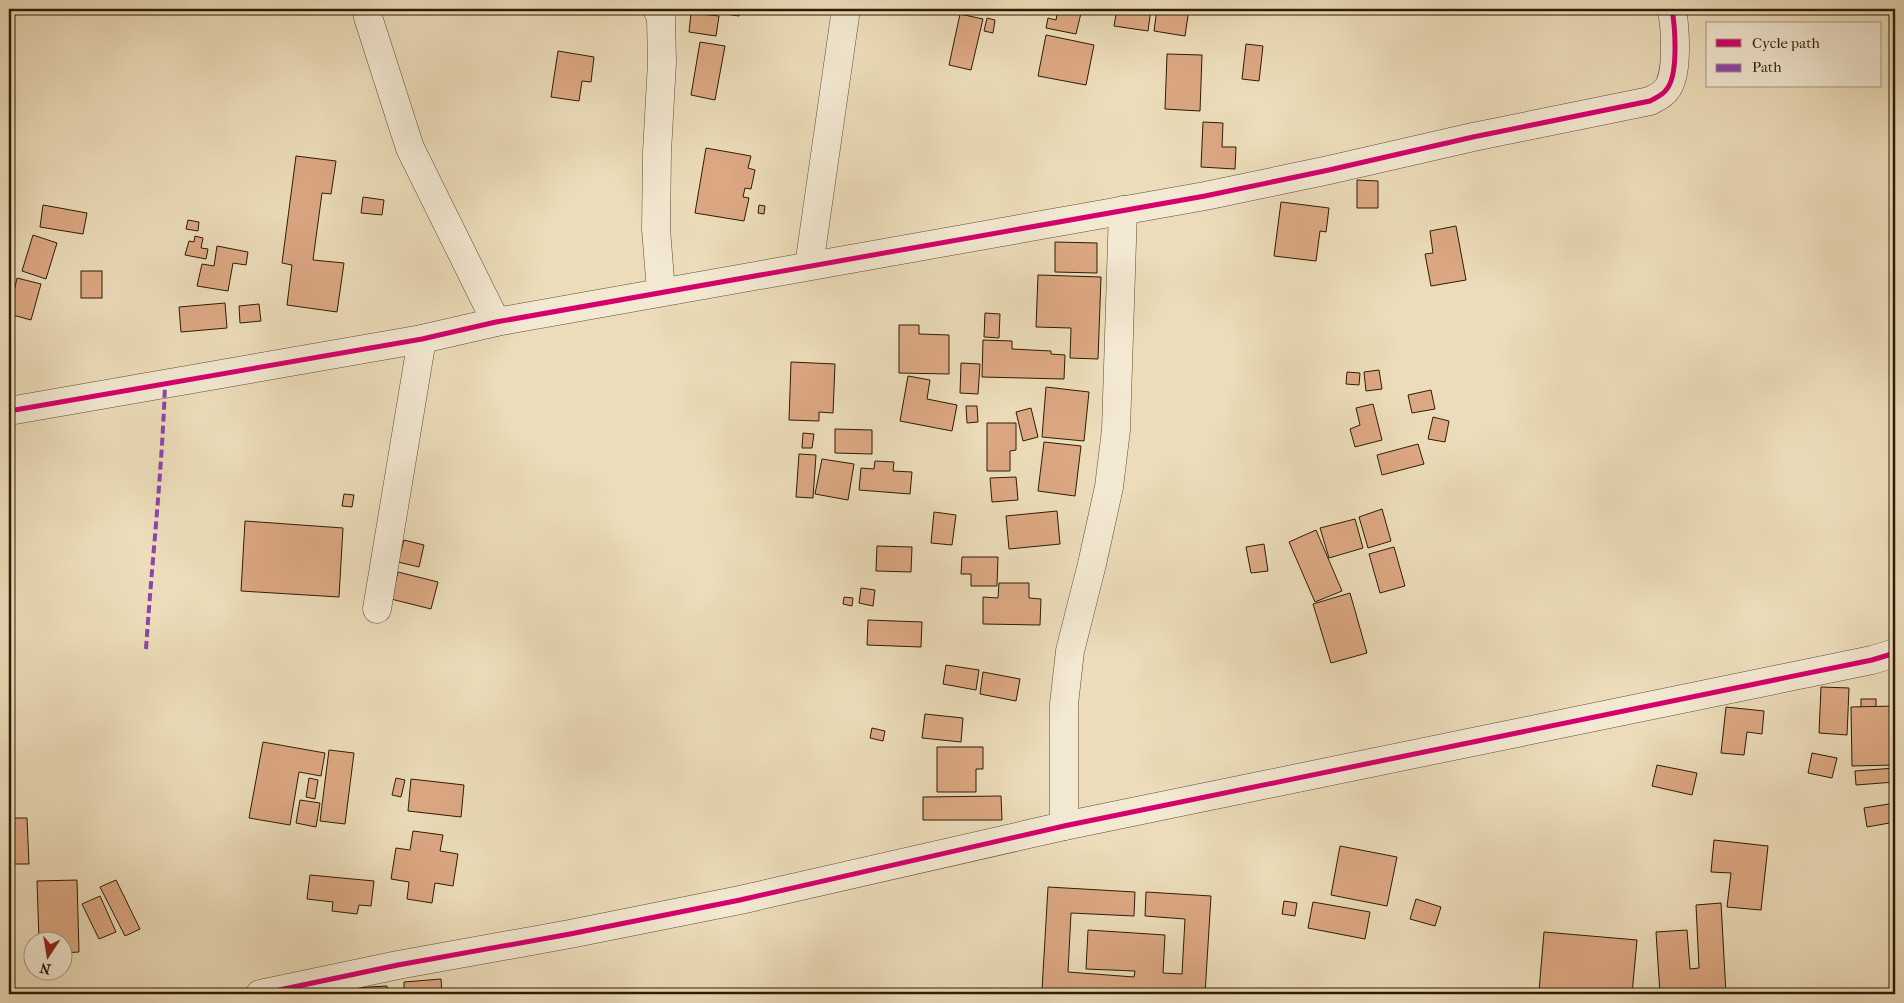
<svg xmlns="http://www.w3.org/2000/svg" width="1904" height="1003" viewBox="0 0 1904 1003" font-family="'IM FELL French Canon',serif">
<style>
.building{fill:#dca883;stroke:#2d1c04}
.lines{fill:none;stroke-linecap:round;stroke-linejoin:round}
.street-casing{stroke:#5d4c31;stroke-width:29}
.street{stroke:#f3e8d2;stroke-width:28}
.quiet{stroke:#8e44ad;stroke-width:4;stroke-dasharray:8 4;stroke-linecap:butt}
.cycleway-casing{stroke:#f3e8d2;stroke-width:8}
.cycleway{stroke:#d6006c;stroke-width:5}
</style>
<rect width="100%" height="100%" fill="#ecdcb9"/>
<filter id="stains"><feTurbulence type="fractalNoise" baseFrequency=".004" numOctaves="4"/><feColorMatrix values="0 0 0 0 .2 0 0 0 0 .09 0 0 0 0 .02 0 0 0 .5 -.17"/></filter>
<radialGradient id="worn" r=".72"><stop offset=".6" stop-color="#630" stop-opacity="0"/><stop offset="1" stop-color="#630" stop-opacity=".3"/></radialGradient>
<g class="building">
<polygon points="689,9 740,9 739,16"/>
<polygon points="1058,9 1082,9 1076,34 1046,28 1048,18 1056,20"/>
<polygon points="1117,9 1151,9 1148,31 1114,26"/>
<polygon points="1157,9 1189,9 1185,36 1154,31"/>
<polygon points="691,13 719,16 716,36 689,32"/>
<polygon points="960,14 983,19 971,70 949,65"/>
<polygon points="987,18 995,20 993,33 984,31"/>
<polygon points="1046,35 1094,45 1086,85 1038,76"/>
<polygon points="700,42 725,46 715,100 691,95"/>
<polygon points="1246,44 1263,46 1259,81 1242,79"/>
<polygon points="558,51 594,57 591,82 582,81 579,101 551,97"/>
<polygon points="1167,54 1202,55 1200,111 1165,109"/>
<polygon points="1895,62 1895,79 1890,64"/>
<polygon points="1203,122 1223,123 1222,147 1236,147 1235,169 1201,167"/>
<polygon points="706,148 751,156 748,168 755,170 751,189 745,188 743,197 749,198 744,221 695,213"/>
<polygon points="296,156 336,161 331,194 322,193 313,260 344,263 337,312 287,305 292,265 282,263"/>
<polygon points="1357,180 1378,181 1378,208 1357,208"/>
<polygon points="363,197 384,200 382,215 361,213"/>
<polygon points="1281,202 1329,208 1326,232 1320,231 1316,261 1274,256"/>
<polygon points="43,205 87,213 83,234 40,227"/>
<polygon points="759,205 765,206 764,214 758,213"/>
<polygon points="188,220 199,222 198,231 186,229"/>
<polygon points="1456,226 1466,280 1431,286 1425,254 1433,253 1430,231"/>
<polygon points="33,235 57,243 46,279 22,271"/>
<polygon points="195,236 203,238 201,248 208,249 206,259 185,255 189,241 194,242"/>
<polygon points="1055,242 1097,243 1097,273 1055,272"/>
<polygon points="217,246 248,252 246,265 233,263 228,291 197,286 202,264 214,266"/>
<rect x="81" y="271" width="21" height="27"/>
<polygon points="1038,275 1101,277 1098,359 1070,358 1071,328 1036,327"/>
<polygon points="17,278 41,284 31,320 9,314"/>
<polygon points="225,303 227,328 181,332 179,307"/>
<polygon points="259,304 261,321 240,323 239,306"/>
<polygon points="985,313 1000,314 999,338 984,337"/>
<polygon points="899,325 919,325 919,334 949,335 949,374 899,373"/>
<polygon points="983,340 1012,341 1012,349 1051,351 1051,354 1065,355 1064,379 982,377"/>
<polygon points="791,362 835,364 833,413 819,412 819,421 789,420"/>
<polygon points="961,363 980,364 978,394 960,393"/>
<polygon points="1379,370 1382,389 1366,391 1364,372"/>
<polygon points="1347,372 1360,373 1359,385 1346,384"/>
<polygon points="908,376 930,380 927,399 957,405 952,431 900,421"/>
<polygon points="1046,387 1089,392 1084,441 1042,437"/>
<polygon points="1431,390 1435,409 1412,413 1408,395"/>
<polygon points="1373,404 1382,440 1355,447 1350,429 1360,425 1356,408"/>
<polygon points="966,406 977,406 978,422 967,423"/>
<polygon points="1031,408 1038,437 1023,441 1016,412"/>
<polygon points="1433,417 1449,421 1445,442 1428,439"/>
<polygon points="987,423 1016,423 1016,450 1010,451 1010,471 987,471"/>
<polygon points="835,429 872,430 872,454 835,453"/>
<polygon points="803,433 814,434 812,448 802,448"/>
<polygon points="1044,442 1081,446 1075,496 1038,491"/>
<polygon points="1418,444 1424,464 1382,475 1377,455"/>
<polygon points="799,454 816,455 813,498 796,497"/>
<polygon points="822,459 854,464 848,500 815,494"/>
<polygon points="875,461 894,462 893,471 912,472 910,494 859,490 861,468 874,469"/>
<polygon points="1016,477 1018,500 992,502 990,478"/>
<polygon points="344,494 354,495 352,507 342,506"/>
<polygon points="1382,509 1391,541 1368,548 1359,517"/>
<polygon points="1057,511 1060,544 1009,549 1006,516"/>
<polygon points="934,512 956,515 952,545 931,543"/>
<polygon points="1355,519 1363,548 1329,558 1320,528"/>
<polygon points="245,521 343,528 339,597 241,591"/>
<polygon points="1316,530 1342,591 1315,602 1289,542"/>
<polygon points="404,540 424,545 419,567 398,562"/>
<polygon points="1264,544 1268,571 1251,573 1246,547"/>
<polygon points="877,546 912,547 911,572 876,571"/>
<polygon points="1394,547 1405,586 1380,593 1369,554"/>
<polygon points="962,557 998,557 997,586 971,586 971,574 961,574"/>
<polygon points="398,572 438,582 431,609 391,599"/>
<polygon points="999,583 1029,583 1029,598 1041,599 1040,625 983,624 983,597 998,598"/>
<polygon points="861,588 875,590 873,606 859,603"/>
<polygon points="1350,593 1367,653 1331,663 1313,604"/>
<polygon points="844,597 853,598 852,606 843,604"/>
<polygon points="868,620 922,622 921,647 867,645"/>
<polygon points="946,665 979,670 976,690 943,684"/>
<polygon points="983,672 1020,679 1016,701 980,694"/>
<polygon points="1821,687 1849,688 1847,735 1819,733"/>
<rect x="1861" y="699" width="15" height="15"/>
<polygon points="1895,706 1895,765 1852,766 1851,707"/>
<polygon points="1726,707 1764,711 1762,734 1747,732 1744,755 1721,753"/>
<polygon points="925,714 963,718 961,742 922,738"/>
<polygon points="872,728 885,731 883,741 870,738"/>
<polygon points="263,742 325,753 321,776 299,772 290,825 249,818"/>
<polygon points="937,747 983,747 983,769 976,769 976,792 937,792"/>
<polygon points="329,750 354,753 345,824 320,821"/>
<polygon points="1812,753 1837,758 1832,778 1808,773"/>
<polygon points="1657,765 1697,773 1692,795 1652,786"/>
<polygon points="1895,768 1895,782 1856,785 1855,771"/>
<polygon points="309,778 318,780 315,799 306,797"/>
<polygon points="396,778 405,780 401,797 392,795"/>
<polygon points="411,779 464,785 461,817 408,811"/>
<polygon points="1001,796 1002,820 923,820 923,797"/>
<polygon points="300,800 320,803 316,827 296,823"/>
<polygon points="1895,803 1895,822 1867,827 1864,808"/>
<polygon points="9,818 27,818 29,864 9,864"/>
<polygon points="413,831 443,835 440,851 458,854 453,886 435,883 432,903 407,899 409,882 391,879 396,848 410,850"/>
<polygon points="1714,840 1768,846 1761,910 1727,907 1731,873 1711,872"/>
<polygon points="1340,846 1397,857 1387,906 1331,895"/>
<polygon points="310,875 374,881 371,906 359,905 357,914 332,911 333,902 307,899"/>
<polygon points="77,880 79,952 62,953 62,940 39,940 37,881"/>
<polygon points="116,880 140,929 125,936 100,887"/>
<polygon points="1048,887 1135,892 1134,916 1071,913 1068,972 1134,977 1135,971 1086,969 1088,930 1165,935 1163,973 1182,974 1185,919 1145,916 1146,892 1211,896 1205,994 1121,994 1042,990"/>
<polygon points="100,896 116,932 99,939 82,904"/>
<polygon points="1416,899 1441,907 1435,926 1410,919"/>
<polygon points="1284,901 1297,903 1295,916 1282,914"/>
<polygon points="1313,902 1370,912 1365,939 1308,928"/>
<polygon points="1721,903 1726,994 1660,994 1656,932 1687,930 1690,969 1699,968 1696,905"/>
<polygon points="1544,932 1637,940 1632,994 1581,994 1539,991"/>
<polygon points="441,979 442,994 404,994 404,982"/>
<polygon points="387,986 388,994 351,994 351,988"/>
</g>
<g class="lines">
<g class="street-casing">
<g id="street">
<polyline points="367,9 368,17 410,148 496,322"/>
<polyline points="657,9 661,18 662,62 657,152 656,229 661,292"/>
<polyline points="809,266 846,9"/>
<path d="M 9,411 L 422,339 L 496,322 L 1205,196 L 1329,170 L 1473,137 L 1650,101 C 1655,98 1663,95 1666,90 C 1679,76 1675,27 1672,9"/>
<polyline points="377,609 422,339"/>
<polyline points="1064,826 1064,704 1070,651 1092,564 1109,487 1116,430 1123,210"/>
<polyline points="260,994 398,965 570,934 740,900 1064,826 1872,660 1895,653"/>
</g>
</g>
<use href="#street" class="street"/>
<path class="quiet" d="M 146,649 C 152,560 162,473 165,384"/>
<g class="cycleway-casing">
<g id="cycleway">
<path d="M 9,411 L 422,339 L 496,322 L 1205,196 L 1329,170 L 1473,137 L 1650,101 C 1655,98 1663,95 1666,90 C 1679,76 1675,27 1672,9"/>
<polyline points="260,994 398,965 570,934 740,900 1064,826 1872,660 1895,653"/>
</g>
</g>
<use href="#cycleway" class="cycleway"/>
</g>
<rect width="1904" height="1003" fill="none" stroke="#ecdcb9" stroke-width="30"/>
<rect x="10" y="10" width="1884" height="983" fill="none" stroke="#2d1c04" stroke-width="2.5"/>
<rect x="15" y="15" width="1874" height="973" fill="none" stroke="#2d1c04"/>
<rect x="1706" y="22" width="175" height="65" fill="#f3e8d2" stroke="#a49680"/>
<rect x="1716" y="39" width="25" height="8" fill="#d6006c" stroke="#a49680"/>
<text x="1752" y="48" font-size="15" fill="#2d1c04">Cycle path</text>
<rect x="1716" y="64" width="25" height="8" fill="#8e44ad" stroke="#a49680"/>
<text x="1752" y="72" font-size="15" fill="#2d1c04">Path</text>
<g transform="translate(48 956) rotate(192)"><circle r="24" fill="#f3e8d2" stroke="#a49680"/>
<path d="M0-4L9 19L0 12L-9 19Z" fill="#8f2418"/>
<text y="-8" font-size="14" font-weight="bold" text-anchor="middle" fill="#2d1c04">N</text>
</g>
<rect width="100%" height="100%" filter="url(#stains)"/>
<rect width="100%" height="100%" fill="url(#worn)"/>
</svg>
